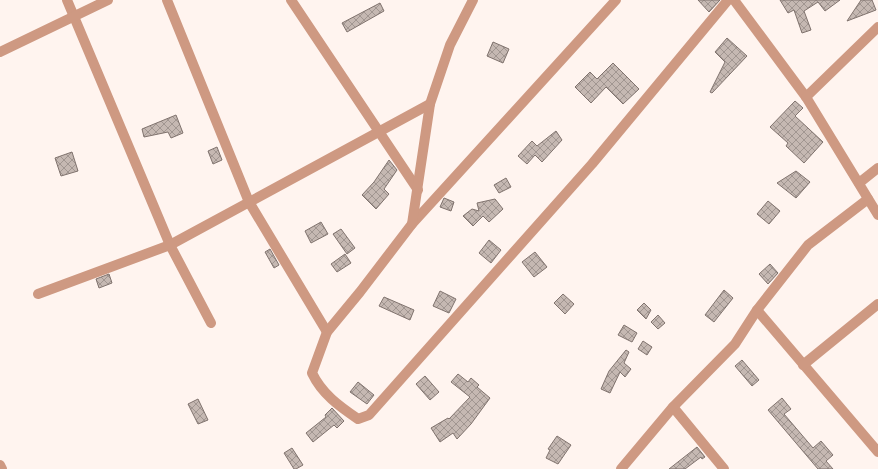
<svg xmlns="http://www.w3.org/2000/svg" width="878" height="469" viewBox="0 0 878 469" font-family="Ubuntu,sans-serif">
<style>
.building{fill:url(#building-cross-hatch);stroke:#80736e}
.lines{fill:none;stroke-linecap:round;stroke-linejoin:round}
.minor{stroke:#ce9982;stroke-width:10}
</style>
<defs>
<pattern id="building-cross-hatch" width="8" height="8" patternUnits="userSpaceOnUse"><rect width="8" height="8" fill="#c5b8b2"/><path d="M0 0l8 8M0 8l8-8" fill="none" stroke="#a19691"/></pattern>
</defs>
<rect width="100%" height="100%" fill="#fff4ef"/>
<g class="building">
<polygon points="698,0 720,0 709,12"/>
<polygon points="780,0 840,0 825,11 818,2 804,11 811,30 802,33 794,10 788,13"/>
<polygon points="861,0 872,0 876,10 847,21"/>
<polygon points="380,3 384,11 347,32 342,23"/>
<polygon points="727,38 747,56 712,93 710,92 725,62 715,52"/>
<polygon points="493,42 509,49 503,63 487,56"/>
<polygon points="613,63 639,89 623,104 606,87 591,103 575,87 590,72 597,79"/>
<polygon points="795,101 803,108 795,116 823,142 804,163 786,146 788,143 770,127"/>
<polygon points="176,115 183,133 171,138 168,132 144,137 142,129"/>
<polygon points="556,131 562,140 542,162 535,155 527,164 518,156 532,141 537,146"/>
<polygon points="217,147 222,160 213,164 208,151"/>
<polygon points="72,152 78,171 61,176 55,158"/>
<polygon points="389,160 397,170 384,189 389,194 376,209 362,195 374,182"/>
<polygon points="796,171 810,182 796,198 777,183"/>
<polygon points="506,178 511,187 499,193 494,185"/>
<polygon points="444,198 454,202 451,211 440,207"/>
<polygon points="495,199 503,209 489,222 483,216 473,226 463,216 472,209 479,211 477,203"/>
<polygon points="768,201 780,211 769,224 757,214"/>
<polygon points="321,222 328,234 311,243 305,231"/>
<polygon points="341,229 355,248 347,254 333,234"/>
<polygon points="489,240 501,250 491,263 479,253"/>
<polygon points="270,249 279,265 274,268 265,252"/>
<polygon points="535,252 547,267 534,277 522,262"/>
<polygon points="345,254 351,263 337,272 331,264"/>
<polygon points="770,264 778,273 768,284 759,274"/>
<polygon points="109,274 112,283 99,288 96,279"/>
<polygon points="724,290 733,298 714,322 705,315"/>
<polygon points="440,291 456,299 449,313 433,306"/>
<polygon points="563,294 574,304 565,314 554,303"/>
<polygon points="384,297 414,310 410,320 379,306"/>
<polygon points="644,303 651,310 646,319 637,310"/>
<polygon points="658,315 665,323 658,329 651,322"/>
<polygon points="624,325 637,333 632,342 618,335"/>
<polygon points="643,341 652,347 647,355 638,349"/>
<polygon points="626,350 629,352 624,363 631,369 625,377 620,372 610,393 601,389 609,371"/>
<polygon points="742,360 759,380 752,386 735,366"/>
<polygon points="458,374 468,382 471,378 479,385 477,387 490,398 471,424 457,439 453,433 440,442 431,428 448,418 449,419 470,397 451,382"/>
<polygon points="425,376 439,392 430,400 416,384"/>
<polygon points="358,382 374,395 367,404 350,392"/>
<polygon points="782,398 791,409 784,414 813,448 821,441 833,455 826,461 833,469 818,469 768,410"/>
<polygon points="198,399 208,420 198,424 188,404"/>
<polygon points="332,408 344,421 337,428 334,425 313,442 306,433 326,417 325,415"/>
<polygon points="557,436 571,445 558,464 546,458 550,450 548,449"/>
<polygon points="697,447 705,457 702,459 701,457 685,469 669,469"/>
<polygon points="292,448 303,465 296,469 294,469 284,453"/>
</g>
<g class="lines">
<g class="minor">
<polyline points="67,0 170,245 211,323"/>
<polyline points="167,0 249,202 327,332"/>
<polyline points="291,0 418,190"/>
<path d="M 616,0 L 412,224 L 360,292 L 327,332 L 312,373 C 322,394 339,406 358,419 L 369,415 L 592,164 L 728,0"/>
<polyline points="734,0 806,97 878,215"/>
<polyline points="0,52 108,0"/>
<polyline points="806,97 878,27"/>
<polyline points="859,183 878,168"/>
<polyline points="412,224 430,104 450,45 473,0"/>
<polyline points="38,294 170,245 430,104"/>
<polyline points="757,310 878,452"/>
<polyline points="803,365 878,304"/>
<polyline points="673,407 724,469"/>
<polyline points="0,465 2,469"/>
<polyline points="621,469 673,407 735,344 757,310 808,245 868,199"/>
</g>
</g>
</svg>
